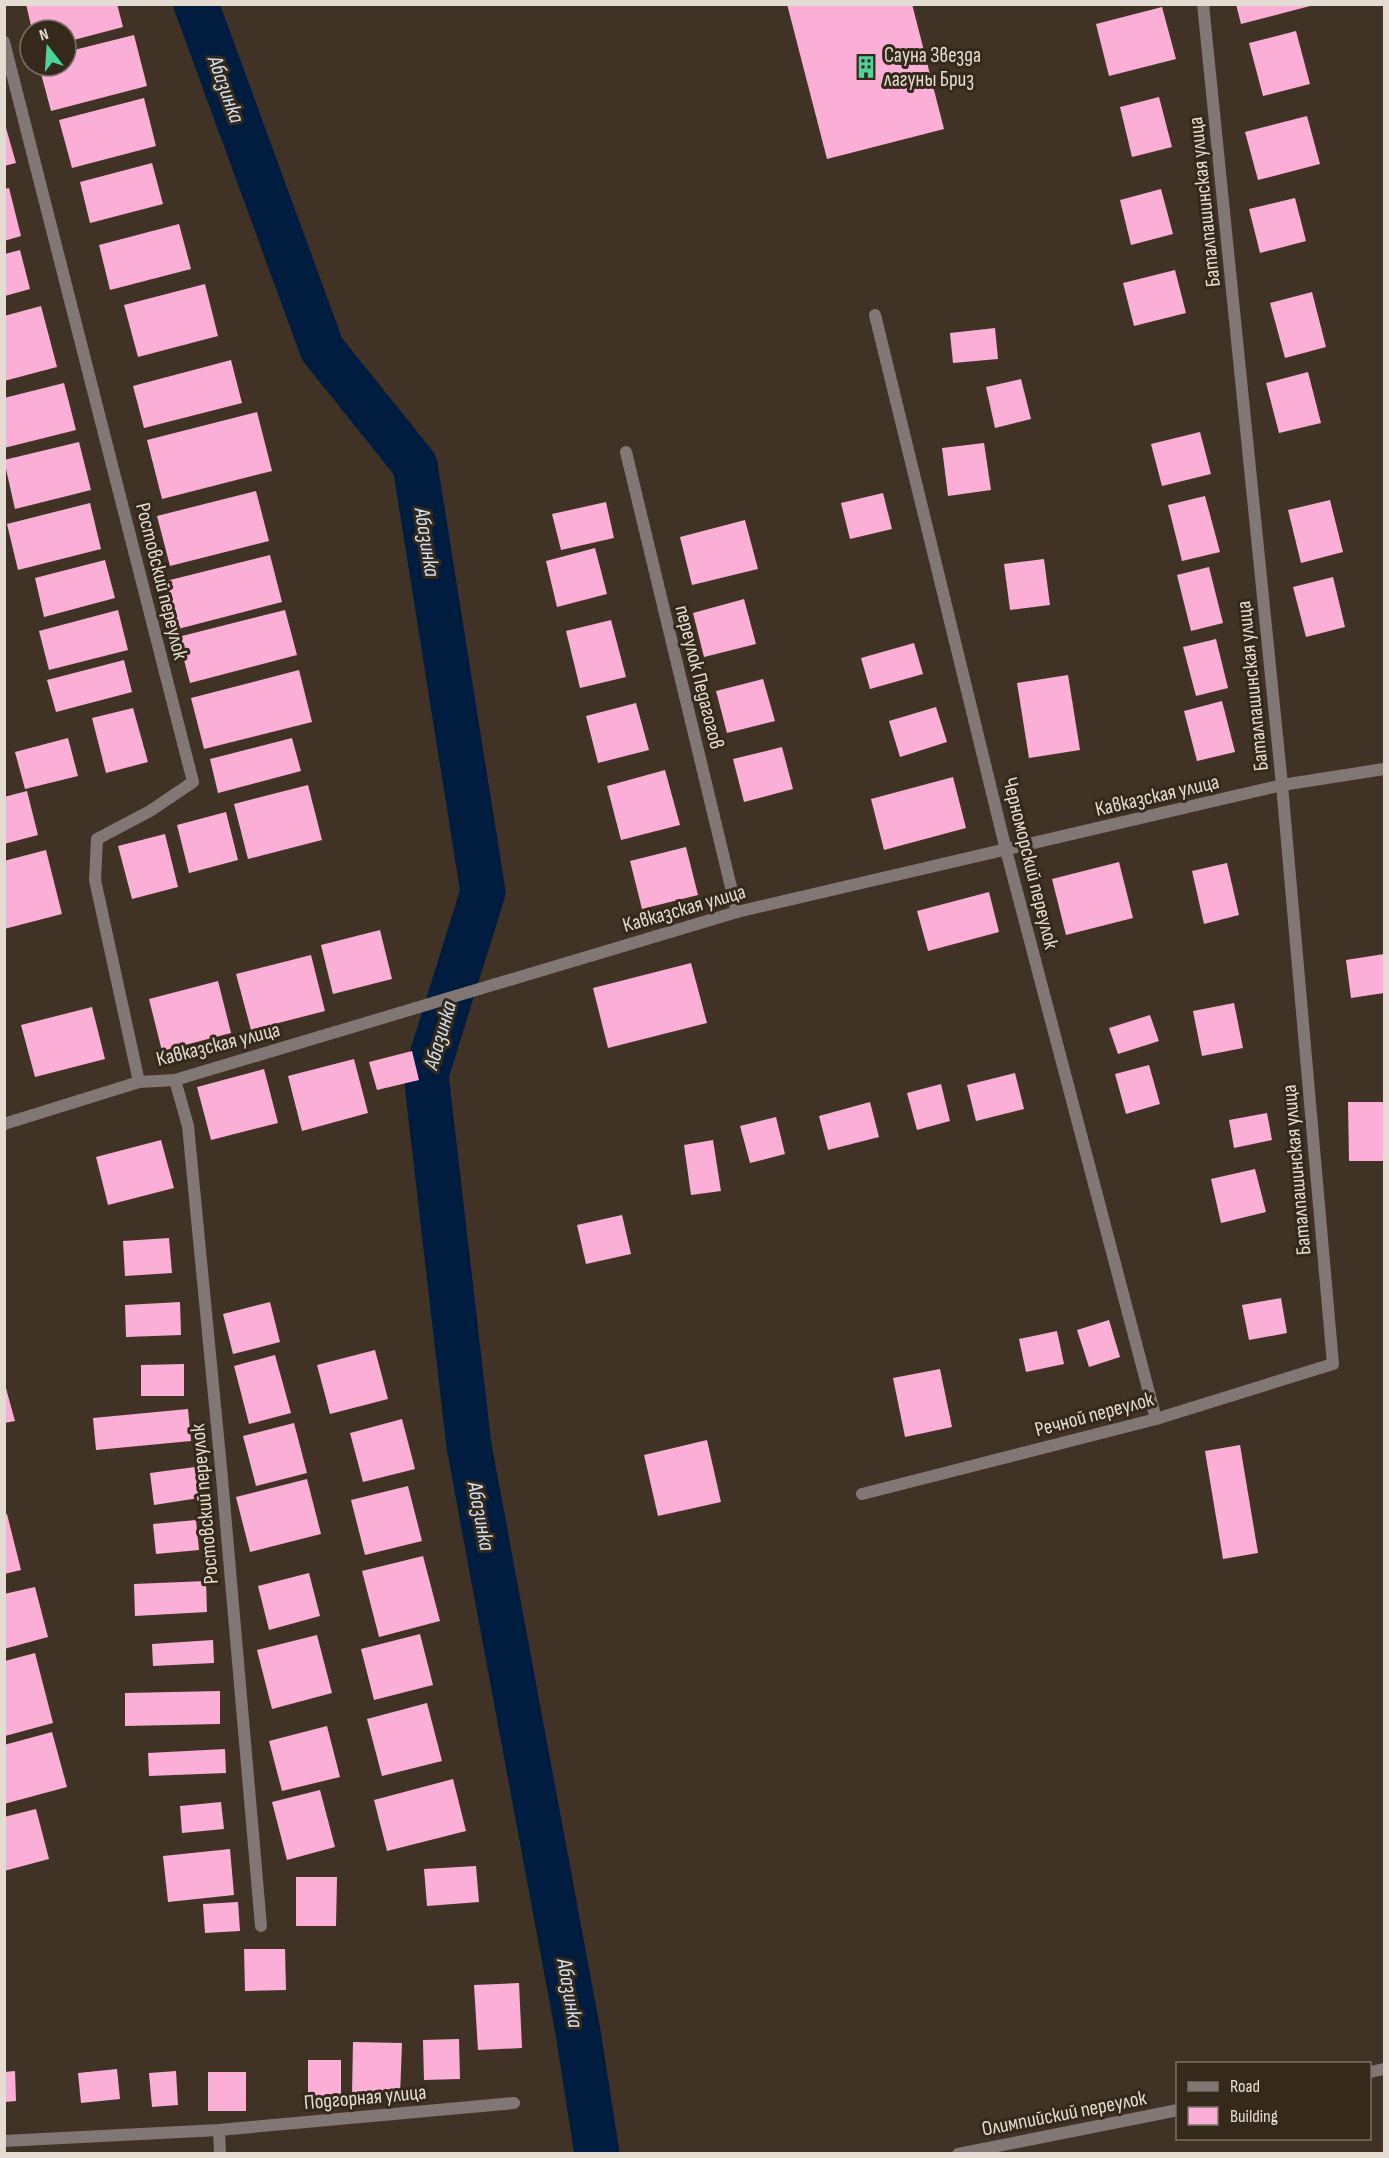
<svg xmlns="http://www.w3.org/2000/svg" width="1389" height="2158" viewBox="0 0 1389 2158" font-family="'Sofia Sans Condensed',sans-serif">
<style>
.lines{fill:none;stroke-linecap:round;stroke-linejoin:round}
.river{stroke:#001d3f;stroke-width:45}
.building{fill:#fbafd7}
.minor{stroke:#817774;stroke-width:12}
.labels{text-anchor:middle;stroke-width:6;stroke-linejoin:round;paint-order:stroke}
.poi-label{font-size:21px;fill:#e4dcd3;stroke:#35291b;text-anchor:start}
.street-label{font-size:21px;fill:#e4dcd3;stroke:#35291b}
.water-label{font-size:22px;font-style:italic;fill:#d0e0f3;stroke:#35291b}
</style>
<rect width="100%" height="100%" fill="#403325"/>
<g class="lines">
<polyline class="river" points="196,4 322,349 415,465 483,892 426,1075 469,1446 578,2032 597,2154"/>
</g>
<g class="building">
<polygon points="26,4 117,4 123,27 66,42 66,30 32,30"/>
<polygon points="787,4 912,4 944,129 827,159"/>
<polygon points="1236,4 1314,4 1314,5 1241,24"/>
<polygon points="1162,7 1176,59 1109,76 1096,24"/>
<polygon points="1296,31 1310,84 1263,96 1249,43"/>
<polygon points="134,35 147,86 51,111 39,66 66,66 66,52"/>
<polygon points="1159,97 1172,147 1132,157 1120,107"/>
<polygon points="144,98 156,146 72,168 59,120"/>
<polygon points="1307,116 1320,164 1258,180 1245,132"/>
<polygon points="4,121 16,163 4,166"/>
<polygon points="152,163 163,204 90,223 80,182"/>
<polygon points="9,188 21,236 4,241 4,189"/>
<polygon points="1161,189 1173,234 1131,245 1120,200"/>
<polygon points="1295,198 1306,241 1260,253 1249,209"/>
<polygon points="179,224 191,269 110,290 99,245"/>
<polygon points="20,250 30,289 5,296 5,254"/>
<polygon points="1175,270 1186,313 1134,326 1123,283"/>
<polygon points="205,284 218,336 138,357 124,305"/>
<polygon points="1312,292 1326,347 1285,358 1270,303"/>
<polygon points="41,306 57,367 4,381 4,316"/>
<polygon points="995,328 998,359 953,363 950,333"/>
<polygon points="231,360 242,403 144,428 133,386"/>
<polygon points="1308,372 1321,423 1279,433 1266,383"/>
<polygon points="1021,379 1031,419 995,428 986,387"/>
<polygon points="64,383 76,430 4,448 4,398"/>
<polygon points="257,412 272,471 162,499 147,440"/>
<polygon points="1200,432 1211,474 1162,486 1151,444"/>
<polygon points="79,442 91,490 15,509 4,460"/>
<polygon points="984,443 991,490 948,496 942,448"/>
<polygon points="256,491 269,541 170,566 157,516"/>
<polygon points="883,493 892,529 850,539 841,503"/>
<polygon points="1205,496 1220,552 1182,561 1168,505"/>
<polygon points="1330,500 1343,552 1301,563 1288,510"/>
<polygon points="606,502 614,538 561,550 552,514"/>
<polygon points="90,503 101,549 18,570 7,524"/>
<polygon points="745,520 758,569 692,585 680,537"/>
<polygon points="595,548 607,594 557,607 546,561"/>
<polygon points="270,555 282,602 178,629 166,581"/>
<polygon points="1044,559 1050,605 1010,610 1004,564"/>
<polygon points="105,560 115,598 44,617 35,578"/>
<polygon points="1209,567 1223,623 1191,631 1177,575"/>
<polygon points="1333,577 1345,627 1306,637 1293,587"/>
<polygon points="744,599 756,644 704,657 693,613"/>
<polygon points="118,610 128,650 49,670 39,631"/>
<polygon points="285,610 297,655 190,683 178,637"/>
<polygon points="611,620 626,677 580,688 566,631"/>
<polygon points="1216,639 1228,688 1196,696 1183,647"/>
<polygon points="914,643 923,674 870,689 861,658"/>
<polygon points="124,660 132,692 56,712 47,680"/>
<polygon points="299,670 312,722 204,749 191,698"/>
<polygon points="1068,675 1080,750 1029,758 1017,683"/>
<polygon points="763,679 775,721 727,733 716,691"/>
<polygon points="1222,701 1235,752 1197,761 1184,711"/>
<polygon points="636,703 649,750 598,763 586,716"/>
<polygon points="936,707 947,742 900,757 889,721"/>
<polygon points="133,708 148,762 106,773 92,718"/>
<polygon points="68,738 78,776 25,789 15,752"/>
<polygon points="292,738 301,771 218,793 210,759"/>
<polygon points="782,747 793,789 744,802 733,759"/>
<polygon points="665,770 680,825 621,840 607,786"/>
<polygon points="953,777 966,828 884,850 871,799"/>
<polygon points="308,785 322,840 248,859 234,804"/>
<polygon points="27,791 38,835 4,844 4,797"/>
<polygon points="226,812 238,860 189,873 177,825"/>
<polygon points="165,834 178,887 132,899 118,846"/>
<polygon points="686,847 698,895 642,909 630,861"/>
<polygon points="46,850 62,914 4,929 4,861"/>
<polygon points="1119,862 1133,918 1066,935 1052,879"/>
<polygon points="1227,863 1239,915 1204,924 1192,871"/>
<polygon points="989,892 999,932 928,951 917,911"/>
<polygon points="380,930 392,979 333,994 321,945"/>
<polygon points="1384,954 1384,993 1351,998 1346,960"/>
<polygon points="311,955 325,1011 251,1030 236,974"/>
<polygon points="691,963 707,1023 608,1048 593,988"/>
<polygon points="218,981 231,1033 162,1051 149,999"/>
<polygon points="1234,1003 1243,1048 1202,1056 1193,1011"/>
<polygon points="92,1007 105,1059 35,1077 21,1025"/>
<polygon points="1150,1015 1159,1041 1118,1054 1109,1028"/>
<polygon points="412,1051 419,1080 377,1090 369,1062"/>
<polygon points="354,1059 368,1113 302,1131 288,1076"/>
<polygon points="1149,1065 1160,1104 1126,1114 1115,1074"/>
<polygon points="264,1069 278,1123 211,1140 197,1087"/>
<polygon points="1015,1073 1024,1109 976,1121 967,1085"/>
<polygon points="941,1084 950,1121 917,1130 907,1093"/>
<polygon points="870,1102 879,1137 828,1150 819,1116"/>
<polygon points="1348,1102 1384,1102 1384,1161 1349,1161"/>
<polygon points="1267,1113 1272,1140 1234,1148 1229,1120"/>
<polygon points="776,1117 785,1154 750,1163 740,1126"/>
<polygon points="161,1140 174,1188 108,1205 96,1157"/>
<polygon points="713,1140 721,1191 691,1195 684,1145"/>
<polygon points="1255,1169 1266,1212 1221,1223 1211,1179"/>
<polygon points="622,1215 631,1254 586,1264 577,1225"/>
<polygon points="169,1238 172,1273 125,1276 123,1241"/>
<polygon points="1281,1298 1287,1333 1249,1340 1242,1305"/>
<polygon points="180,1302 181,1335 126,1337 125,1305"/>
<polygon points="270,1302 280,1342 233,1354 223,1314"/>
<polygon points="1109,1320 1120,1357 1089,1367 1077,1330"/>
<polygon points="1057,1331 1064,1364 1026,1372 1019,1339"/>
<polygon points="375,1350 388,1399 330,1414 317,1365"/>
<polygon points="275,1355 291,1413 249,1424 234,1366"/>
<polygon points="184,1364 184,1396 141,1396 141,1365"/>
<polygon points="940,1369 952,1427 905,1437 893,1378"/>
<polygon points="4,1381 15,1421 4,1423"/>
<polygon points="188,1409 191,1441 96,1450 93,1418"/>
<polygon points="402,1419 415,1469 363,1482 350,1433"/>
<polygon points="294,1423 307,1473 256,1486 243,1436"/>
<polygon points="707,1440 721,1502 658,1516 644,1455"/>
<polygon points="1240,1445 1258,1553 1223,1559 1205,1451"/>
<polygon points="195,1467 199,1498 154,1505 150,1473"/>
<polygon points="307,1479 321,1534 250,1552 236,1497"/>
<polygon points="408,1486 422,1541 365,1555 351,1500"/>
<polygon points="7,1514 21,1570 4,1574 4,1515"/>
<polygon points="196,1520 199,1550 156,1554 153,1524"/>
<polygon points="423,1556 440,1621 379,1637 362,1571"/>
<polygon points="309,1573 320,1616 269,1630 258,1586"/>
<polygon points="206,1581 207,1612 135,1616 134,1584"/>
<polygon points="35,1587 48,1637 4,1649 4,1594"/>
<polygon points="420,1634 433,1685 374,1700 361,1649"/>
<polygon points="317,1635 332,1693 272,1709 257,1650"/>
<polygon points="213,1640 214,1663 153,1666 152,1644"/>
<polygon points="35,1653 53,1723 5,1736 5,1661"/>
<polygon points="220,1691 220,1724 125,1726 125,1693"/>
<polygon points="427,1703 442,1761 382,1776 367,1719"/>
<polygon points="327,1726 340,1777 282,1791 269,1741"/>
<polygon points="52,1732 67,1787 4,1804 4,1745"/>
<polygon points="225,1749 226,1773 149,1776 148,1753"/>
<polygon points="453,1779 466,1831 387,1851 374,1800"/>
<polygon points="320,1790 335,1847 287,1860 272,1802"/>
<polygon points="221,1802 224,1829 182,1833 180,1806"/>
<polygon points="36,1809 49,1859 4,1871 4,1817"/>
<polygon points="230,1849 234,1895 168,1902 163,1856"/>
<polygon points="476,1866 479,1902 427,1906 424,1869"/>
<polygon points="296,1877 337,1877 336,1926 296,1926"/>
<polygon points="238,1902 240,1931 205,1933 203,1904"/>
<polygon points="244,1949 285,1949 286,1990 245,1991"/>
<polygon points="519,1983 522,2048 478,2050 474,1985"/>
<polygon points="459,2039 460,2079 424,2080 423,2040"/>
<polygon points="353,2042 402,2043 400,2096 352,2095"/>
<polygon points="308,2060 341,2060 341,2096 308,2097"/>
<polygon points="117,2069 120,2099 81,2103 78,2073"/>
<polygon points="15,2071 16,2101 4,2102 4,2072"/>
<polygon points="176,2071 178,2105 152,2107 149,2073"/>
<rect x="208" y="2072" width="38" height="39"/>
</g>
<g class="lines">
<g class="minor">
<polyline points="4,42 193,782 150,811 97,839 95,880 139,1082"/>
<polyline points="875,315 1006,850 1156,1419"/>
<polyline points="626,452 737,912"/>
<polyline points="175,1080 188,1126 222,1478 261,1926"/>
<polyline points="4,1124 139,1082 175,1080 737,912 1282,785 1384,769"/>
<polyline points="862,1494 1156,1419 1333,1364 1282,785 1203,4"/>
<polyline points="1370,2072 1384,2069"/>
<polyline points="219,2130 220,2154"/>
<polyline points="4,2141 219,2130 514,2103"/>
<polyline points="958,2154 1178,2110"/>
</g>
</g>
<defs>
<g id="building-bare" transform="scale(1.8)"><path d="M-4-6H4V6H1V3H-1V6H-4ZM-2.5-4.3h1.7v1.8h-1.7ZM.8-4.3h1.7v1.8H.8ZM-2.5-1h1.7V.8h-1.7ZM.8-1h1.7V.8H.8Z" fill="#4ed39a" stroke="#35291b" stroke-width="2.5" paint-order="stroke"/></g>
</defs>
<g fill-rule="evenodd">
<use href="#building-bare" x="866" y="67"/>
</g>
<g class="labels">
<g class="poi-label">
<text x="884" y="62">Сауна Звезда<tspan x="884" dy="24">лагуны Бриз</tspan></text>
</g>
<g class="street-label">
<text transform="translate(1204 202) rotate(-96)" y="7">Баталпашинская улица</text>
<text transform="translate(162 581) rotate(76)" y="7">Ростовский переулок</text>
<text transform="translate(700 677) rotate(76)" y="7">переулок Педагогов</text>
<text transform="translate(1252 686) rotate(-96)" y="7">Баталпашинская улица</text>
<text transform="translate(1157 795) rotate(-13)" y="7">Кавказская улица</text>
<text transform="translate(1031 863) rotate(76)" y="7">Черноморский переулок</text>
<text transform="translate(684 908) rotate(-16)" y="7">Кавказская улица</text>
<text transform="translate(218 1044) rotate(-14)" y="7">Кавказская улица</text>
<text transform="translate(1296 1170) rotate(-95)" y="7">Баталпашинская улица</text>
<text transform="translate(1094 1414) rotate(-15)" y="7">Речной переулок</text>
<text transform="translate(204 1504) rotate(-95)" y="7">Ростовский переулок</text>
<text transform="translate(365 2097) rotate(-5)" y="7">Подгорная улица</text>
<text transform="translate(1064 2113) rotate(-11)" y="7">Олимпийский переулок</text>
</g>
<g class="water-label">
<text transform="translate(227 89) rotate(70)" y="8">Абазинка</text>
<text transform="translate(428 542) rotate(81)" y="8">Абазинка</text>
<text transform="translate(439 1035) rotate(-74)" y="8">Абазинка</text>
<text transform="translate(482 1516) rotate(79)" y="8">Абазинка</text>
<text transform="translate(571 1993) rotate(80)" y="8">Абазинка</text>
</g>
</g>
<rect width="1389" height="2158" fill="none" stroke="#e4dcd3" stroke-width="12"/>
<rect x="1176" y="2062" width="195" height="78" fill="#35291b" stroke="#7b7165" stroke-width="1.5"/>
<rect x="1188" y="2082" width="30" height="9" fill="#817774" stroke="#7b7165" stroke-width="1.5"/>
<text x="1230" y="2092" font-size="18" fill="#e4dcd3">Road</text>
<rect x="1188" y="2107" width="30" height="18" fill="#fbafd7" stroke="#7b7165" stroke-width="1.5"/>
<text x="1230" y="2122" font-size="18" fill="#e4dcd3">Building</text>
<g transform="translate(48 48) rotate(343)"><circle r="28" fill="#35291b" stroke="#7b7165" stroke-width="1.5"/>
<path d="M0-4.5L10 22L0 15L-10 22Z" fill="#4ed39a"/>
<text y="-9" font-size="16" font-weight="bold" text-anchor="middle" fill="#e4dcd3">N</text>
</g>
</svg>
